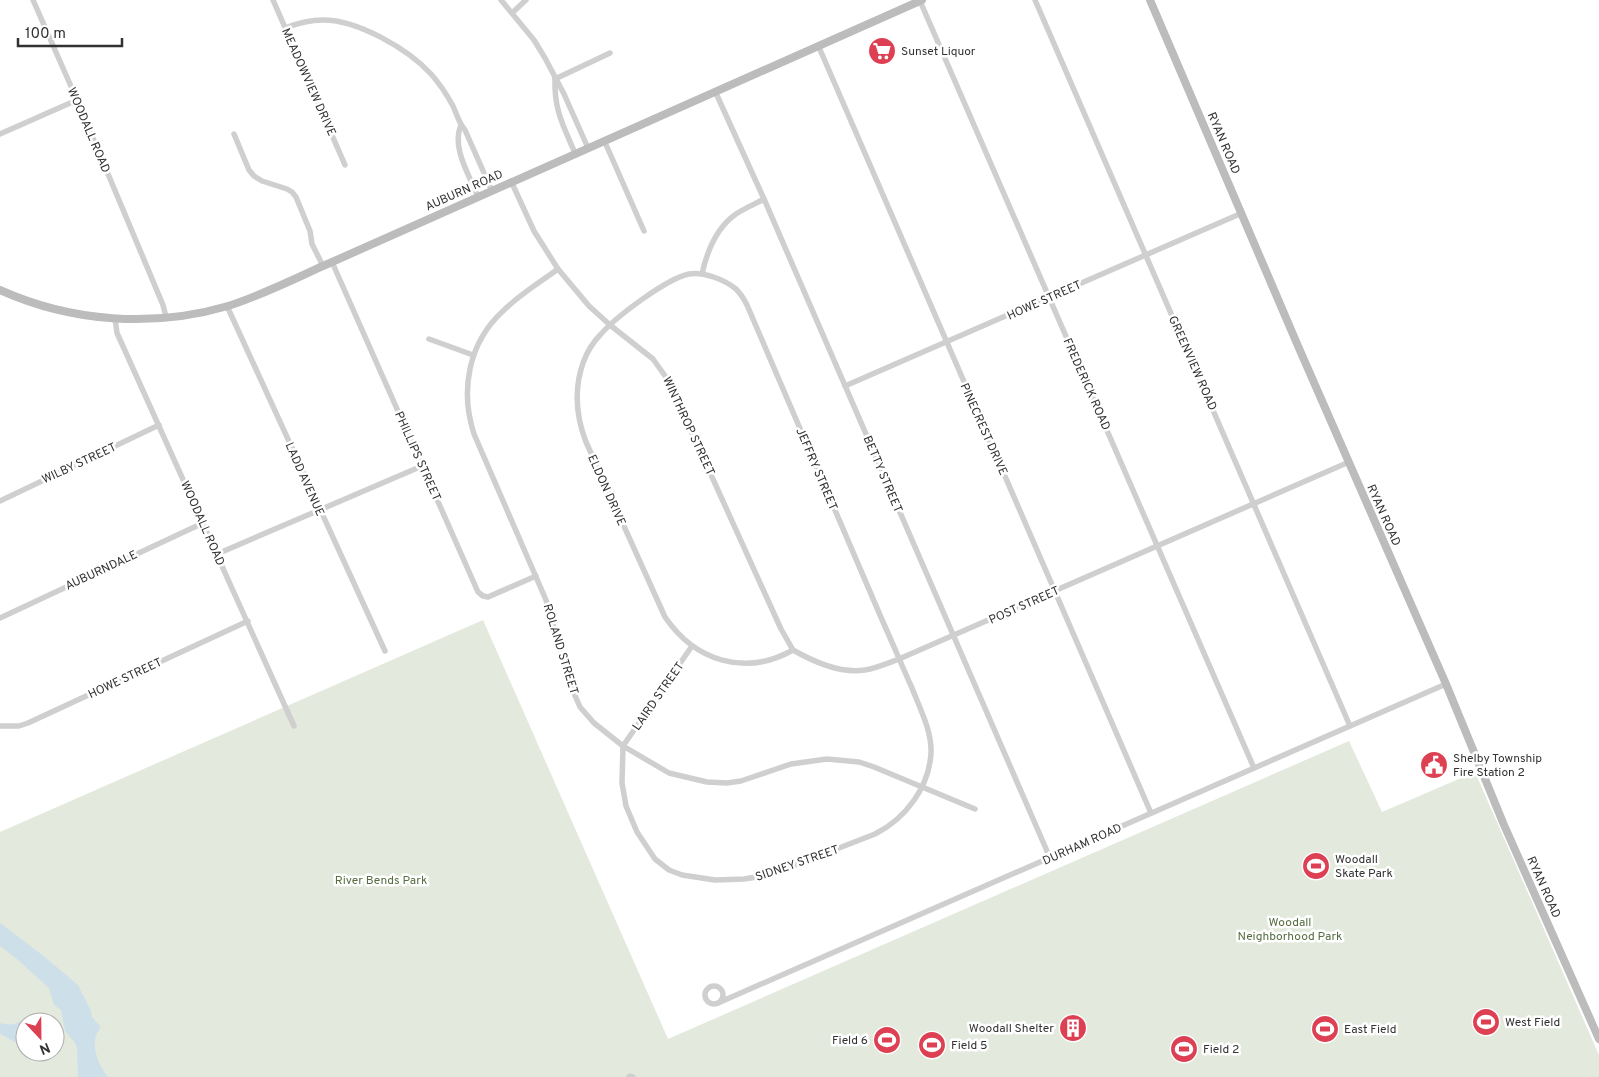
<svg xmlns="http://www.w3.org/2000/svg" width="1599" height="1077" viewBox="0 0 1599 1077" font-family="Overpass,sans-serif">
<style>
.green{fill:#e3e9dc;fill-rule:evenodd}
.water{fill:#cde0ea}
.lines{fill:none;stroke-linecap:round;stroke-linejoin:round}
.street{stroke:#cfcfcf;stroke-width:5.5}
.secondary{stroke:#bcbcbc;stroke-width:8}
.labels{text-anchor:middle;stroke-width:5;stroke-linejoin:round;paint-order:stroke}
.poi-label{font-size:12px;fill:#323232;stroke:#fff;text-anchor:start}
.street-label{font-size:12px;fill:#323232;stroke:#fff}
.park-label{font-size:12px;fill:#576d41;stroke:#fff}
</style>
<rect width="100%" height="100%" fill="#fff"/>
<path class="green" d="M 483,620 L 668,1039 L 1349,741 L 1382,812 L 1475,772 L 1599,1055 L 1599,1077 L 0,1077 L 0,832 ZM 25,1022 L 55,1022 L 55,1052 L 25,1052 Z"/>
<g class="water">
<path d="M 0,923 L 41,954 L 78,985 L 91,1011 L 92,1017 L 101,1027 C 88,1042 98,1064 108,1077 L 78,1077 L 77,1048 L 75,1043 L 65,1031 L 61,1010 L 54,1005 L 49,988 L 18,960 L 0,946 Z"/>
<path d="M 32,1014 L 37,1014 L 37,1022 L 25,1022 L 25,1038 L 15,1042 L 0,1034 L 0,1023 C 15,1027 20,1022 32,1014 Z"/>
</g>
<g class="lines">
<g class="street">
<polyline points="33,0 77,100 163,305 166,317"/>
<polyline points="273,0 345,165"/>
<polyline points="501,0 534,40 545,58 564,94 588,148"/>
<polyline points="1035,0 1350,726"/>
<polyline points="920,1 1254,768"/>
<polyline points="512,13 526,0"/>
<path d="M 285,28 C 298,23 309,20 323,20 C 358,20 408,49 431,74 C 440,84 447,95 453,106 C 457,115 459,123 465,130 L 492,191"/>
<polyline points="818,45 1151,813"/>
<path d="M 555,79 C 554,110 563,125 575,153"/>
<polyline points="555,79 610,53"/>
<polyline points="715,91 764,199 1050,858"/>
<path d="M 461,125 C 451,148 470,176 478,197"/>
<polyline points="0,134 77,100"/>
<polyline points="234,134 249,170 254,176 262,181 287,189 292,192 296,197 310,231 312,244 323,266"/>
<polyline points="604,140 644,231"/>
<polyline points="511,181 534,231 558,269 589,306 610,325 653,359 668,380 781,629 793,650"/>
<polyline points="332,262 478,592 483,596 488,597 536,576"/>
<path d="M 558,269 C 539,283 519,295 503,311 C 468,343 460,391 474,434 L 546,600 L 570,684 L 580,707 L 594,723 L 623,746 L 669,773 L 707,782 L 727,783 L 741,781 L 791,764 L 827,759 L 859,762 L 874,767 L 975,809"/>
<path d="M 702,274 C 707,251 716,228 736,214 C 745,208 755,204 764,199"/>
<polyline points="227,306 385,651"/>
<polyline points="115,319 117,333 294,726"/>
<polyline points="429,339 473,355"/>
<polyline points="845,386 1242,213"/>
<polyline points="0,501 159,425"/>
<polyline points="217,554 422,466"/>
<polyline points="0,618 203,523"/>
<path d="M 692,646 L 623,746 L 622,783 L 626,806 L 637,832 L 655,859 L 669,870 L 682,875 L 715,880 L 744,879 L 763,876 L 785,869 L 875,834 C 905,819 929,788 931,753 C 932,731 920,709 912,688 C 902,666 893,644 883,622 C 838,516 792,411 747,305 C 744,299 741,294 736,289 C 725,280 703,271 689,274 C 666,279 617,316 601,334 C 593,342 587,352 583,363 C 574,389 576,416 586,442 L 665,617 C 695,661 745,677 793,650 C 814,662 841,674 865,670 C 877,668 888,663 899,659 L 1349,462"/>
<polyline points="0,726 19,726 28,723 248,621"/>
<circle cx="714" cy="995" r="9"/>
<polyline points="718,1003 1446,684"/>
<polyline points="629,1077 630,1076 633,1077"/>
</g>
<g class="secondary">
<polyline points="1150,0 1298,346 1446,684 1504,825 1599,1039"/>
<path d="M 0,290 C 71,322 153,328 228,306 C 260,296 292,280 323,266 L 922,0"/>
</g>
</g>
<defs>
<g id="supermarket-disc" transform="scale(1.4375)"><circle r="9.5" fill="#de4053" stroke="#fff"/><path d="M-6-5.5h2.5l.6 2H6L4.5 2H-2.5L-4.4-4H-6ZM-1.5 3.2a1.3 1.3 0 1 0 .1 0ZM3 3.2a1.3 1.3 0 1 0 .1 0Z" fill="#fff"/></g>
<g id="civic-disc" transform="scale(1.4375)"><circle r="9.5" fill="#de4053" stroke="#fff"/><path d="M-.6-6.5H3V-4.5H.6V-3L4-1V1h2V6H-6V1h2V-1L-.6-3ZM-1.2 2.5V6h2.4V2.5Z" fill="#fff"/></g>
<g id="stadium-disc" transform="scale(1.4375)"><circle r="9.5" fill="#de4053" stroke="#fff"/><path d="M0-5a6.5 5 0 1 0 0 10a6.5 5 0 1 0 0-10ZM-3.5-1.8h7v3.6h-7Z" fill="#fff"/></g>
<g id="building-disc" transform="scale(1.4375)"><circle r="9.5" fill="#de4053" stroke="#fff"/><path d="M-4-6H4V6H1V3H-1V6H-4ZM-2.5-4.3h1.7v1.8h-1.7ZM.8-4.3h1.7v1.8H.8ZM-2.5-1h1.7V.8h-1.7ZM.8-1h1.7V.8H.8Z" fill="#fff"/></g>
</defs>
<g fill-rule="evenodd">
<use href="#supermarket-disc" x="882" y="51"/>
<use href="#civic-disc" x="1434" y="765"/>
<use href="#stadium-disc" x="1316" y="866"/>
<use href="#stadium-disc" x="1486" y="1022"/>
<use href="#building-disc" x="1073" y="1028"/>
<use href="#stadium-disc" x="1325" y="1029"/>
<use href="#stadium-disc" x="887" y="1040"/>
<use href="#stadium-disc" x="932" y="1045"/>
<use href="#stadium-disc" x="1184" y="1049"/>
</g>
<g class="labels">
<g class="poi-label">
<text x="901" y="55">Sunset Liquor</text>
<text x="1453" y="762">Shelby Township<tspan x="1453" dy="14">Fire Station 2</tspan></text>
<text x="1335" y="863">Woodall<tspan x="1335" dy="14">Skate Park</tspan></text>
<text x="1505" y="1026">West Field</text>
<text x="1054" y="1032" text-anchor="end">Woodall Shelter</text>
<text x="1344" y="1033">East Field</text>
<text x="868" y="1044" text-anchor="end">Field 6</text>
<text x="951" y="1049">Field 5</text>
<text x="1203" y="1053">Field 2</text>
</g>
<g class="street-label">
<text transform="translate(309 82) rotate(66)" y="4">MEADOWVIEW DRIVE</text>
<text transform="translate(89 130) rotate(67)" y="4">WOODALL ROAD</text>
<text transform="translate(1224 143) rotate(67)" y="4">RYAN ROAD</text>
<text transform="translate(464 190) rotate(-24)" y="4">AUBURN ROAD</text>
<text transform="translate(1044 300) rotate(-24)" y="4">HOWE STREET</text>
<text transform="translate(1193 363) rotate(66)" y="4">GREENVIEW ROAD</text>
<text transform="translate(1087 384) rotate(66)" y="4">FREDERICK ROAD</text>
<text transform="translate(689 426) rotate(65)" y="4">WINTHROP STREET</text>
<text transform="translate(984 429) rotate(66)" y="4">PINECREST DRIVE</text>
<text transform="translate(418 456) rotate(66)" y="4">PHILLIPS STREET</text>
<text transform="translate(79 463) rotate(-25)" y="4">WILBY STREET</text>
<text transform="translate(817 469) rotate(67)" y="4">JEFFRY STREET</text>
<text transform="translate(883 474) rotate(67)" y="4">BETTY STREET</text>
<text transform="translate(305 479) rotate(66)" y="4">LADD AVENUE</text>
<text transform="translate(607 490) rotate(66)" y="4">ELDON DRIVE</text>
<text transform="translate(1384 515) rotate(66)" y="4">RYAN ROAD</text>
<text transform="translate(203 523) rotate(66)" y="4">WOODALL ROAD</text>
<text transform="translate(101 570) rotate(-25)" y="4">AUBURNDALE</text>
<text transform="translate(1024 605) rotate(-24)" y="4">POST STREET</text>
<text transform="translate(561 649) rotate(73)" y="4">ROLAND STREET</text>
<text transform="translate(125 678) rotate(-25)" y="4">HOWE STREET</text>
<text transform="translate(658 696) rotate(-55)" y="4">LAIRD STREET</text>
<text transform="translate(1082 844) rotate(-24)" y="4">DURHAM ROAD</text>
<text transform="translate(797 863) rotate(-19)" y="4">SIDNEY STREET</text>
<text transform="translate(1544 887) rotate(66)" y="4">RYAN ROAD</text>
</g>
<g class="park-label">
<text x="381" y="884">River Bends Park</text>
<text x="1290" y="926">Woodall<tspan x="1290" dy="14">Neighborhood Park</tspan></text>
</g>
</g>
<g transform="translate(40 1037) rotate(158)"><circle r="24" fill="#ffffff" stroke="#adadad"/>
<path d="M0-4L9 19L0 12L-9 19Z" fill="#de4053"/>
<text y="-8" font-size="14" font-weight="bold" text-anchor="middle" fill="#323232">N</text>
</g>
<path d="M18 38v8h104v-8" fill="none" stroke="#323232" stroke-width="2.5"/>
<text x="25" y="38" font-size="15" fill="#323232" stroke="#ffffff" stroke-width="4" paint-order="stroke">100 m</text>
</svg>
